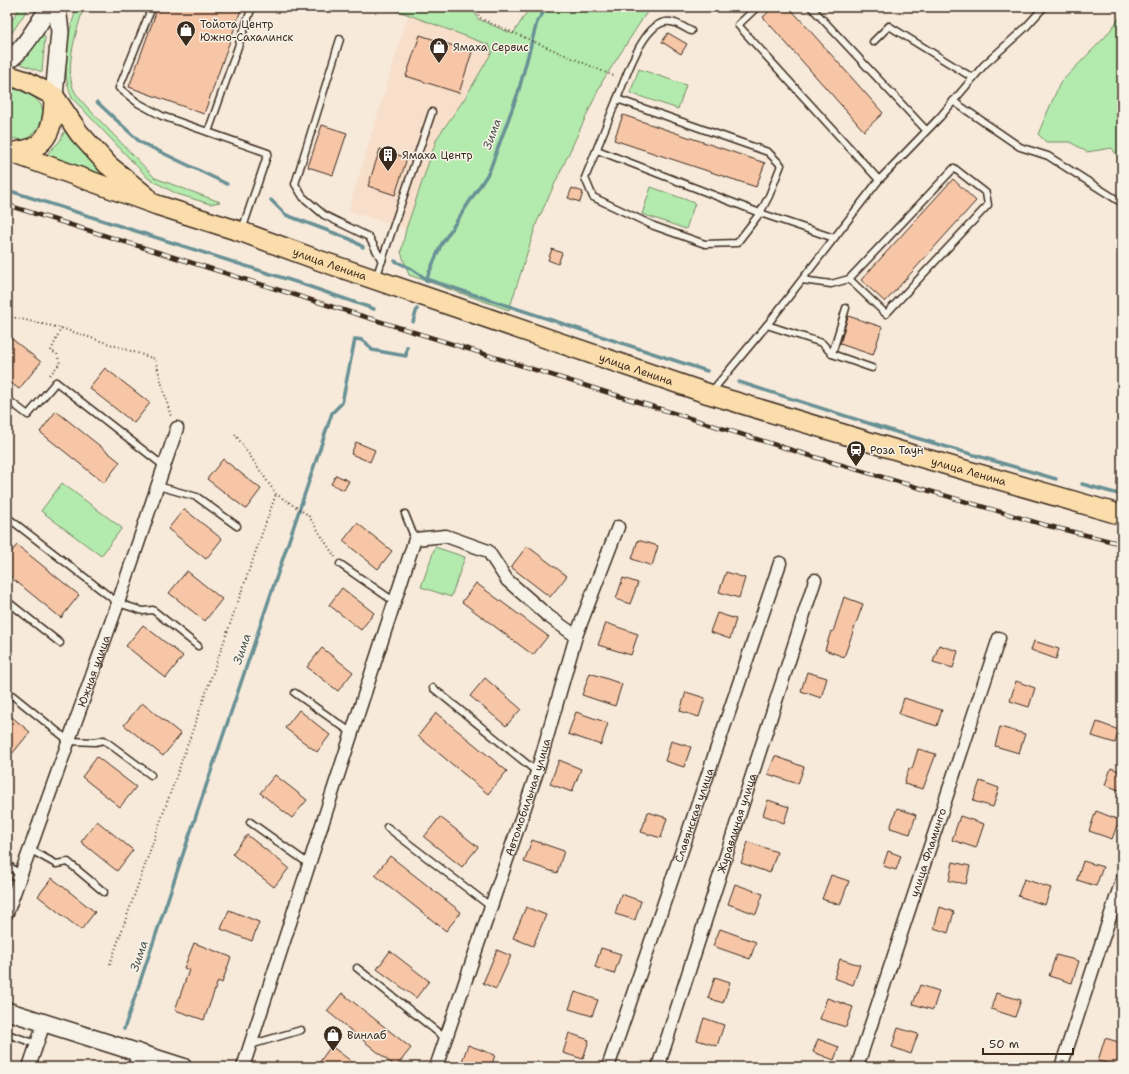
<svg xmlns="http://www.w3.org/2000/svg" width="1129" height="1074" viewBox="0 0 1129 1074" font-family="'Shantell Sans',sans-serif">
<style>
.built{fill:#f7dfcb}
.green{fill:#b3eaad;stroke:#778a66}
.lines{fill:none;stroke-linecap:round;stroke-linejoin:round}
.stream{stroke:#699195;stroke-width:3.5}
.building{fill:#f7c6a7;stroke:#3b2a1e}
.lane-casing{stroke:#3b2a1e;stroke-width:9}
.street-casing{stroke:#3b2a1e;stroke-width:15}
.secondary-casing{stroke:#3b2a1e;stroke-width:20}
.primary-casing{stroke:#3b2a1e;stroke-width:22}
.path{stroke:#3b2a1e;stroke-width:2;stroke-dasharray:1 3;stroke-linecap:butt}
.lane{stroke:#f7f3e8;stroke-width:6}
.street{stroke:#f7f3e8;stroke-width:12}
.secondary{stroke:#f7f3e8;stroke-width:17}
.primary{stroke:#faddab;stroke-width:19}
.rail-casing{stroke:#3b2a1e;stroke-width:4.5}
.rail{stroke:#f7f3e8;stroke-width:3;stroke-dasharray:9;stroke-linecap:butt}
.labels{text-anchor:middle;stroke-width:3;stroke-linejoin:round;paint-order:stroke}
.poi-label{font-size:11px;fill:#3b2a1e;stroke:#f7f3e8;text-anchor:start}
.street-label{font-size:11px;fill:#3b2a1e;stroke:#f7f3e8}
.water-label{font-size:12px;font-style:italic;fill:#4e5550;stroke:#f7f3e8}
</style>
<rect width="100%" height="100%" fill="#f7eadb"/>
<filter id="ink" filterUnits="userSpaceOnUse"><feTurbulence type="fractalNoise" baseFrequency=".025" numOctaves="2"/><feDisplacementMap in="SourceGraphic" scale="8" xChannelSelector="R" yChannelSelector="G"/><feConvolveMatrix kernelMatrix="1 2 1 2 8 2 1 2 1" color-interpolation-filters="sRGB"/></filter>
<g filter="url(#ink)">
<polygon class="built" points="408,15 489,45 492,52 465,98 437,138 406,229 348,211"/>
<g class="green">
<polygon points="20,7 29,7 7,40 7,28"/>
<path d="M 77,7 L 84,7 C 77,28 65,66 73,88 C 76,95 81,100 86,106 L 155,178 L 220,202 L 210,204 L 177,194 L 149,179 L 72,98 C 60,70 67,35 77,7 Z"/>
<polygon points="388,7 472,7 478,19 513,34 530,7 652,7 645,15 602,82 537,222 509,310 409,275 401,252 406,229 437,138 465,98 492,52 489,45"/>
<polygon points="1122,15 1122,163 1112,148 1087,152 1070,142 1046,142 1038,134 1060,83 1105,37"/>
<polygon points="42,33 45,37 42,72 21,64"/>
<polygon points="639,69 686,85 678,109 630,93"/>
<path d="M 7,88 C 43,92 58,117 25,140 L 7,138 Z"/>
<polygon points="67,131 112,180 46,155 60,141 64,132"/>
<polygon points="651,187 695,203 686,229 642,214"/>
<polygon points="62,483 122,528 101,556 41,511"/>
<polygon points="435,547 465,557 451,597 421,587"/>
</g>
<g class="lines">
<g class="stream">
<polyline points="97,102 140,142 227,184"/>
<polyline points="7,190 299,283 374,309"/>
<polyline points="271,200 286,215 350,239 363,247"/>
<polyline points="395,261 410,268 426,279 707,371"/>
<polyline points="426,280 441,245 489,172 518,93 537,22 547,7"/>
<polyline points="413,322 417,309"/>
<polyline points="739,382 896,432 1056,479"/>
<polyline points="1082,484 1122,495"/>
<path d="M 124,1029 L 332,413 L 342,403 L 355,339 C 364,339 367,343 372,350 L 406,356 L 407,347"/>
<polyline points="109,1067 111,1063"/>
</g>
</g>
<g class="building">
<polygon points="158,7 242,7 204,114 129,87"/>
<polygon points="774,7 789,7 883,113 864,131 763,17"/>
<polygon points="668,33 687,44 681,54 662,42"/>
<polygon points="420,35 472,52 459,93 406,76"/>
<polygon points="623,115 765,163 756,187 614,140"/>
<polygon points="322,125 347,133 333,175 308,167"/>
<polygon points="380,149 407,158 395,195 368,186"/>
<polygon points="953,179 976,201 885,302 861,280"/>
<polygon points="572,188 583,192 580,202 568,198"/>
<polygon points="552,249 562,253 558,264 548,260"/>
<polygon points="848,316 882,327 873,355 840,344"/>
<polygon points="7,335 41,362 19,389 7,380"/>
<polygon points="105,368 150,403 134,423 89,388"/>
<polygon points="56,411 120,462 104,483 40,432"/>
<polygon points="356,442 375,450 370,462 351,454"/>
<polygon points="223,459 261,489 246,509 207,479"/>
<polygon points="336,475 349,481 344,490 331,484"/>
<polygon points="184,509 222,539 206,559 168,529"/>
<polygon points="357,523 392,551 378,569 343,541"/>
<polygon points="638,540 658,546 652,566 632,559"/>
<polygon points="17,545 79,595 61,618 7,574 7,557"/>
<polygon points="527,546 567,576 550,597 511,567"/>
<polygon points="187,571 222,599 205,621 169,593"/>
<polygon points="726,572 745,578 739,598 719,592"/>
<polygon points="623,578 638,583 630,604 616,599"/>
<polygon points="476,583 548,636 533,655 462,602"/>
<polygon points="342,588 374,613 361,630 329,605"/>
<polygon points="844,597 863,604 844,657 825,650 831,631 833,632"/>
<polygon points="717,613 736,619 730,639 710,632"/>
<polygon points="606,623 638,634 631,655 598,645"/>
<polygon points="143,625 183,656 166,678 126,646"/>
<polygon points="1034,641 1059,649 1056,659 1031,650"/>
<polygon points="939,645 958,651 953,668 933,662"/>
<polygon points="322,648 353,672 338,691 307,667"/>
<polygon points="807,672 827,678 821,698 801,691"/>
<polygon points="590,673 622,684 615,706 582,695"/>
<polygon points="485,678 521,709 506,726 470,696"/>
<polygon points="1016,681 1035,688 1029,707 1010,701"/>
<polygon points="686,692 705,698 699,717 680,711"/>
<polygon points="904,698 942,710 937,726 899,714"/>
<polygon points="142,703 181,734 163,756 124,725"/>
<polygon points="299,710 330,735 317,752 285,728"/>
<polygon points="576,712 608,723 601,745 568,734"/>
<polygon points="7,713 30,732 7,760"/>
<polygon points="436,713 507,771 488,794 418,736"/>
<polygon points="1097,722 1119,730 1115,743 1092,736"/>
<polygon points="1000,727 1025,734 1019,753 995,746"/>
<polygon points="671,741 691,747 684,767 665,761"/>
<polygon points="918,749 936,754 923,789 904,784 909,768 912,769"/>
<polygon points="775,756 804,767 798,784 768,774"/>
<polygon points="97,757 136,787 120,807 82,777"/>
<polygon points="559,760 581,769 572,792 550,784"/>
<polygon points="1111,768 1122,772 1122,791 1105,785"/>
<polygon points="275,775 307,800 292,818 260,793"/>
<polygon points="980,781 999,788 993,807 973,801"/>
<polygon points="768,800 789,807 784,823 763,815"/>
<polygon points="897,808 916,815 910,834 890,828"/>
<polygon points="1096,811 1119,820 1112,839 1089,831"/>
<polygon points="648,812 667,818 661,838 641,832"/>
<polygon points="960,816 984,824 976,848 952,840"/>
<polygon points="440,817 478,847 462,867 424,837"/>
<polygon points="97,821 133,850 117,871 81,842"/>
<polygon points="247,835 289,868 274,887 232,854"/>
<polygon points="532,840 564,851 557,873 524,862"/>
<polygon points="748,842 777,852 770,873 741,863"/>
<polygon points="888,851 901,856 896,870 883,866"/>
<polygon points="390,856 461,912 446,931 375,875"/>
<polygon points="1083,861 1103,867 1096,886 1077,880"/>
<polygon points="953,862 970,866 966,884 949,881"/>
<polygon points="831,875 849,881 840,905 822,899"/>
<polygon points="52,878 95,912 81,930 38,896"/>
<polygon points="1024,879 1051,888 1045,905 1018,896"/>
<polygon points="735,884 763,894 756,914 728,904"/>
<polygon points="621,894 641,901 635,920 615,914"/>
<polygon points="526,907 546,915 533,946 513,938"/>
<polygon points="940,907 954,912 948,933 934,928"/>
<polygon points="229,910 259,922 252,941 221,929"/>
<polygon points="720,929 756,942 750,959 713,946"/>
<polygon points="194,943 231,957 222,983 218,981 204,1020 175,1010 189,970 184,968"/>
<polygon points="601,948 621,954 614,974 595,967"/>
<polygon points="497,950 511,956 496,989 483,983"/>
<polygon points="390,951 429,981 416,998 377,969"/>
<polygon points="1056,955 1079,961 1072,983 1049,976"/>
<polygon points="840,959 860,965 853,985 834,978"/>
<polygon points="715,977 730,982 723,1003 708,998"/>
<polygon points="920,985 939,991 933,1010 913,1004"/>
<polygon points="575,992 598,1000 592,1016 569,1009"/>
<polygon points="342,993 411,1048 396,1067 327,1011"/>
<polygon points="996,993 1021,1000 1015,1017 991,1009"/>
<polygon points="827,998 853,1007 846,1027 820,1019"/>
<polygon points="704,1018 724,1025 717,1046 697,1040"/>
<polygon points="898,1028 918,1034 911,1054 892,1047"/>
<polygon points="569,1033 589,1040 583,1059 563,1053"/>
<polygon points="1105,1038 1122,1043 1122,1067 1098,1061"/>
<polygon points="818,1039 839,1047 834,1060 813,1052"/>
<polygon points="468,1045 495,1055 491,1067 460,1067"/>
<polygon points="331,1046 359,1067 316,1067"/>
</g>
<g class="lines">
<g class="lane-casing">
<g id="lane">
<polyline points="152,7 119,88 138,103 162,116 268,153 242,230"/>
<polyline points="757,7 738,25 879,180"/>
<polyline points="811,7 926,130"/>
<polyline points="340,39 295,184 303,197 324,215 369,237 382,261"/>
<polyline points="873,42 889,26 973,78"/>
<polygon points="617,99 768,152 781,165 769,196 760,213 737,243 705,244 654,226 593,197 585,178"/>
<path d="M 617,99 C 625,80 644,17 671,22 C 678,23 685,28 691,31"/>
<polyline points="953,101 1020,147 1048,156 1122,203"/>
<polyline points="208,132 252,7"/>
<polyline points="597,150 760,213 834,238"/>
<polyline points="376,278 432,112"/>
<polyline points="802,280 831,284 849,279 954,168 986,193 988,205 886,314 849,279"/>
<polyline points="767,325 822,343 832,354 872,368"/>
<polyline points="832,354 846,308"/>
<polyline points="712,391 767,325 879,180 940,117 984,65 1025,28 1044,7"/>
<polyline points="7,399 28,415 56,382 165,467"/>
<polyline points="158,486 197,497 237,526"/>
<polyline points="405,514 415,539"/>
<polyline points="7,517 118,603 143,611 153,610 198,646"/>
<polyline points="340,564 395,602"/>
<polyline points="7,601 60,643"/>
<polyline points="433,688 537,772"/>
<polyline points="7,691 69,741 95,742 104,740 151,775"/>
<polyline points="295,693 352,733"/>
<polyline points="250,822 309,864"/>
<polyline points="387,827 490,906"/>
<polyline points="31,850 56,864 68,862 104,892"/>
<polyline points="7,864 21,876"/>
<polyline points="357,968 445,1038"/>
<polyline points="7,1034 37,1044"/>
<polyline points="250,1045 301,1030"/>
</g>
</g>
<g class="street-casing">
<g id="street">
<path id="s1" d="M 7,913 L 118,603 L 177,428"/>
<polyline points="29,1067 44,1023"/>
<polyline points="134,1067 139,1053"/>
<polyline points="243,1067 415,539 446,536 488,551 507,580 548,616 576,636"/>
<path id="s2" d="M 436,1067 L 537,772 L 576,636 L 618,527"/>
<path id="s3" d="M 608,1067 L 780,563"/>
<path id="s4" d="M 658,1067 L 815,580"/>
<path id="s5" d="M 857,1067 L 999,638"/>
<polyline points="1061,1067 1122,880"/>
</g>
</g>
<g class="secondary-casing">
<g id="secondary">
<path d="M 7,61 C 24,51 38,23 50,7"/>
<polyline points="54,96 60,32 57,7"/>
<polyline points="7,1011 183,1067"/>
</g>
</g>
<g class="primary-casing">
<g id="primary">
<polyline points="7,75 26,81 54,96 79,133 108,165 146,196"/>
<path id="s6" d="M 7,151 L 157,205 L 242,232 L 321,261 L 709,394 L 923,458 L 1122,515"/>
<path d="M 9,152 C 14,153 20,151 25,150 C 51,145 54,119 54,96"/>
</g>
</g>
<g class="path">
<polyline points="476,7 479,17 484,20 616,77"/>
<polyline points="7,316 61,328 155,359 171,417"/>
<polyline points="50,375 60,363 57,354 51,351 61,328"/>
<polyline points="235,434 276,494 308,515 335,557"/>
<polyline points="110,964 276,494"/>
</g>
<use href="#lane" class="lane"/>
<use href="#street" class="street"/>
<use href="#secondary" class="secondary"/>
<use href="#primary" class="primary"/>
<g class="rail-casing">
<polyline id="rail" points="7,205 811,456 1045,525 1122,544"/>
</g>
<use href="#rail" class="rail"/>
</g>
</g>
<defs>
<g id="shop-pin" transform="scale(1)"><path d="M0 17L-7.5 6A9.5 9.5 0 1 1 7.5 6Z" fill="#3b2a1e" stroke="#f7f3e8"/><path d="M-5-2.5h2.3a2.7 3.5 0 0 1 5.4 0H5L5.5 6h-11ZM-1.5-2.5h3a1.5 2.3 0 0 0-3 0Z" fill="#fff"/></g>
<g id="building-pin" transform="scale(1)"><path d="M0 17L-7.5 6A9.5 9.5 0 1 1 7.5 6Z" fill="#3b2a1e" stroke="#f7f3e8"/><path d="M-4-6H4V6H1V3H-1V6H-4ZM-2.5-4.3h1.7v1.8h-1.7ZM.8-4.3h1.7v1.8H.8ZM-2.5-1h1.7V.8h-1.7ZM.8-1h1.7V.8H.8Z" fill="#fff"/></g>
<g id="station-pin" transform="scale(1)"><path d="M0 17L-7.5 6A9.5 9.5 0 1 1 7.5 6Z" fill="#3b2a1e" stroke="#f7f3e8"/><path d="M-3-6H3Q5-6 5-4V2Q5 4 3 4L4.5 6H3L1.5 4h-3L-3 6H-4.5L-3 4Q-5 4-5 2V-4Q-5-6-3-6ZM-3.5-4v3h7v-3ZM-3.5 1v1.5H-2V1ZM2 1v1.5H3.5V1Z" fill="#fff"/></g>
</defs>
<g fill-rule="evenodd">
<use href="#shop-pin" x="186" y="30"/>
<use href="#shop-pin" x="439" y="47"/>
<use href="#building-pin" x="388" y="155"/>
<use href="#station-pin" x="856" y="450"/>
<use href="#shop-pin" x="333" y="1035"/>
</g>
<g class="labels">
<g class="poi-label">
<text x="200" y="28">Тойота Центр<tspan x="200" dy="13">Южно-Сахалинск</tspan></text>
<text x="453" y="51">Ямаха Сервис</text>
<text x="402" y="159">Ямаха Центр</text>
<text x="870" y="454">Роза Таун</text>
<text x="347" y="1039">Винлаб</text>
</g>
<g class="street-label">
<text dy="4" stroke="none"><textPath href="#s6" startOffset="342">улица Ленина</textPath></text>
<text dy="4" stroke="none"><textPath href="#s6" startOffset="666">улица Ленина</textPath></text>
<text dy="4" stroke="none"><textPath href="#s6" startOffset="1014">улица Ленина</textPath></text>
<text dy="4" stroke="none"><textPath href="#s1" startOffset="257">Южная улица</textPath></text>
<text dy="4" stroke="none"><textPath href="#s2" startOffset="285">Автомобильная улица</textPath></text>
<text dy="4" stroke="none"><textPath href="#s3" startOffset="266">Славянская улица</textPath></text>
<text dy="4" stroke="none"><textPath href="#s4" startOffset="256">Журавлиная улица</textPath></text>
<text dy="4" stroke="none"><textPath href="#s5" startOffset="226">улица Фламинго</textPath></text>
</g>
<g class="water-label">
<text transform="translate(492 134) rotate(-70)" y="4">Зима</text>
<text transform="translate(242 649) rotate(-71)" y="4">Зима</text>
<text transform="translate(139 956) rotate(-71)" y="4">Зима</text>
</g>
</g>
<rect width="1129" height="1074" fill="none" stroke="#f7f3e8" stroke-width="24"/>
<rect x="12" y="12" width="1105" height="1050" fill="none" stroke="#3b2a1e" stroke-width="1.5" filter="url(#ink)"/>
<path d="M983 1048v6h90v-6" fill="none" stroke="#3b2a1e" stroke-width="2"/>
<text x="989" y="1048" font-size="12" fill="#3b2a1e" stroke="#f7f3e8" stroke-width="3" paint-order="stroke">50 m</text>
</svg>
